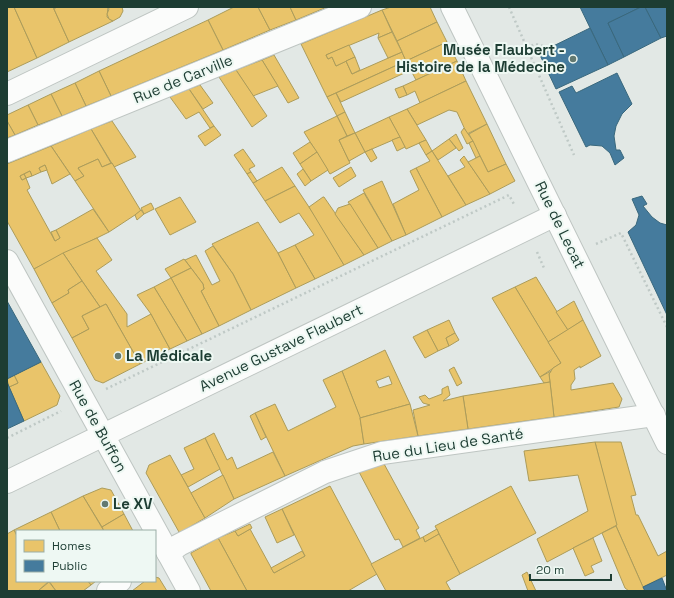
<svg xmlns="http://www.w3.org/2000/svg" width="674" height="598" viewBox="0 0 674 598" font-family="'Space Grotesk',sans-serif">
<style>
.homes{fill:#e9c46a;stroke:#ac9c5a;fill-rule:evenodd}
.public{fill:#457b9d;stroke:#39687d}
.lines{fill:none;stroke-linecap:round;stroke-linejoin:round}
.minor-casing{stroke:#bec5c2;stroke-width:24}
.path{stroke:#bfc9c6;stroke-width:2.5;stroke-dasharray:2 3;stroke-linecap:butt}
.minor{stroke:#fbfcfb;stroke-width:22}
.poi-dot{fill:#627971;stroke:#eef8f3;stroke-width:1.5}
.labels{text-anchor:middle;stroke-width:4;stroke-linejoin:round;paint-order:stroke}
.poi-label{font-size:15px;font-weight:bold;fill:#1d3d33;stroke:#eef8f3;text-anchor:start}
.street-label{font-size:15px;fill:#1d3d33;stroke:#eef8f3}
</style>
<rect width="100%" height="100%" fill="#e2e8e5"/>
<g class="homes">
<polygon points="7,7 14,7 37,58 7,72"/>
<polygon points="14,7 53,7 69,42 37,58"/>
<polygon points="57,7 108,7 107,17 113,21 69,42 54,9"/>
<polygon points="108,7 122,7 123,11 120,17 113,21 109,19 107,14 109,9"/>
<polygon points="234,7 258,7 270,30 223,50 208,20"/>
<polygon points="258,7 290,7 296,20 270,30"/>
<polygon points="290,7 327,7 296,20"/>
<polygon points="391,7 430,7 437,22 397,41 382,10"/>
<polygon points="382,10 392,32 378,38 379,33 326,55 328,59 332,57 336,66 346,61 352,74 402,52 406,61 327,97 301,44"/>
<polygon points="208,20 223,50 111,96 99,71"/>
<polygon points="437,22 447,42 406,61 397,41"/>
<polygon points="392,32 402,52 388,58 378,38"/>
<polygon points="447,42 457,61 416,80 406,61"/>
<polygon points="349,45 355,57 336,66 332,57 328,59 326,55"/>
<polygon points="274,55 299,98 288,103 262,60"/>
<polygon points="355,57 360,70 352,74 346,61"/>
<polygon points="262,60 278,86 253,96 236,70"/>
<polygon points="406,61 411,70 341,102 336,93"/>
<polygon points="457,61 466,81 420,103 415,91 407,95 403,86"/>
<polygon points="236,70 267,116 252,127 219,77"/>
<polygon points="99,71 111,96 86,106 75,83"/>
<polygon points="466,81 487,124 467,134 457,112 449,110 417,125 407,109"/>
<polygon points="75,83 86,106 62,116 51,94"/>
<polygon points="200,85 213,103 203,109 189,89"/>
<polygon points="403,86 407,95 399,98 395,89"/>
<polygon points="189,89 214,126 210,128 199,112 186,119 170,97"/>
<polygon points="336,93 345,112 337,116 327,97"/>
<polygon points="51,94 62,116 38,125 28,105"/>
<polygon points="28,105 38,125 15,135 7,121 7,115"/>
<polygon points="407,109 426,140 406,149 389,117"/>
<polygon points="345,112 355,133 347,136 337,116"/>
<polygon points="337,116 347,136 339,140 350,163 330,174 304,132"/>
<polygon points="389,117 400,137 365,152 355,133"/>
<polygon points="7,121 15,135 7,138"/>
<polygon points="112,121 136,157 114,167 91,129"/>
<polygon points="487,124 506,164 488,172 469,134"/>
<polygon points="214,126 221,135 205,146 198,136"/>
<polygon points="464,128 473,141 467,144 461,132"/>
<polygon points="91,129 111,163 102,167 98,159 78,168 84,176 75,181 51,146"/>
<polygon points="355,133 365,152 349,161 339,140"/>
<polygon points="456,134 463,148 459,151 449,139"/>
<polygon points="400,137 405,147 397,151 392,140"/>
<polygon points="449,139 456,148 438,160 432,151"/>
<polygon points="426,140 432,151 426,155 419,143"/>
<polygon points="473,141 480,156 476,158 469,143"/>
<polygon points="310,142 317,152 300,164 293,153"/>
<polygon points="51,146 70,174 52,184 45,165 39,168 41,172 32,176 30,171 20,176 22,180 26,178 30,188 27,190 55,241 60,238 56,230 93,209 109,232 34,269 7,221 7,164"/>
<polygon points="243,149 255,166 249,169 251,172 247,174 234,155"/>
<polygon points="372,149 377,158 371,162 365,152"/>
<polygon points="432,151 466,205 442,217 416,168 430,161 426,155"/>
<polygon points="317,152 328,170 311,181 300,164"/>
<polygon points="464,156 490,194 466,205 448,176 465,167 460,160"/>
<polygon points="480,156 488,172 506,164 515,181 490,194 468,162"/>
<polygon points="98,159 102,167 112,163 141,211 109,232 75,181 84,176 78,168"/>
<polygon points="45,165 47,170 41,172 39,168"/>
<polygon points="282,167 295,186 265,201 253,183"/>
<polygon points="351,167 356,176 339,187 333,178"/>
<polygon points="416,168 442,217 406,235 393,204 419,190 410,171"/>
<polygon points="303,169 311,181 305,186 297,174"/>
<polygon points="30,171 32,176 26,178 24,174"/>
<polygon points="251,172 257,181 253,183 247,174"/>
<polygon points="24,174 26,178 22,180 20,176"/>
<polygon points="382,181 406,235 392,241 363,190"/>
<polygon points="295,186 319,222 344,265 315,279 295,245 314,235 299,213 280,223 265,201"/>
<polygon points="364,193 392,241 378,248 348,202"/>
<polygon points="180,197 196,222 170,235 155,209"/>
<polygon points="323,197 324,197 364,255 344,265 309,207"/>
<polygon points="151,203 154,209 144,214 141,208"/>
<polygon points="350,204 378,248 364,255 335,214 338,208"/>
<polygon points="141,210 144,214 137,220 135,215"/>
<polygon points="258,222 278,253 296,288 251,310 233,274 212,244"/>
<polygon points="56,230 60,238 55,241 51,232"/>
<polygon points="97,238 112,260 96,271 127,314 127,327 151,314 170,349 140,364 106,304 100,307 63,253"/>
<polygon points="295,245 315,279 296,288 278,253"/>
<polygon points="213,246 233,274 251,310 219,326 201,291 204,289 203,284 185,260 196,255 212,285 220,281 205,251"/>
<polygon points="63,253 82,281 68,290 69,293 52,303 34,269"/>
<polygon points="184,259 191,268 171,278 165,269"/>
<polygon points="191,268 203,284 204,289 201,291 219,326 202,334 171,278"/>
<polygon points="536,277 568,330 548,342 515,287"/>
<polygon points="171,278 202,334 187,341 154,287"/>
<polygon points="82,281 100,307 82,316 89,329 72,338 52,303 69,293 68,290"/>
<polygon points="154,287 187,341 170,349 151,314 137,295"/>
<polygon points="515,287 561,363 540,377 492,298"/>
<polygon points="574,301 583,320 568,330 556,312"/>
<polygon points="106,304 140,364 103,383 95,380 72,338 89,329 82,316"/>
<polygon points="449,320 455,333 446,338 449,346 438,351 427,330"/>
<polygon points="583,320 601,356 580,368 580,366 574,370 575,379 571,385 571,390 613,383 622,399 619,407 554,417 549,374 553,368 561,363 548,342"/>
<polygon points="427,330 438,351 425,358 413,337"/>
<polygon points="455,333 459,340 449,346 446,338"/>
<path d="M 385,350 L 410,404 L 360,418 L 342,371 ZM 389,376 L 392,384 L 379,388 L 376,381 Z"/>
<polygon points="41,362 60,396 57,405 24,421 9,387 18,383 14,375"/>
<polygon points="454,367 462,383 457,386 449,370"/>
<polygon points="342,371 360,417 364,444 353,446 285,476 255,413 275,404 288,431 336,407 323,380"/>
<polygon points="551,371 549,374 550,382 544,383 540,377"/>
<polygon points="14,375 18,383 9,387 7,379"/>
<polygon points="550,382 554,417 468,429 463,396"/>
<polygon points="448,386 450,395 443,401 463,396 468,429 418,436 413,410 430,405 423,403 419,397 425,395 429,399 442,394 442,389"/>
<polygon points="410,404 418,436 364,444 360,418"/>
<polygon points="255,413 266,437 261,440 250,416"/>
<polygon points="214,433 227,460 232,457 237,469 273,452 285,476 234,499 205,438"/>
<polygon points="205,438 220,469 188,487 181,475 194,469 184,448"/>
<polygon points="595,442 621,442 636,495 631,496 636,515 638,515 658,556 667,551 667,575 643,587 616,526"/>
<polygon points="595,442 617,525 547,562 537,539 588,511 578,475 529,481 524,451"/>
<polygon points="170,455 205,518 181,532 179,532 146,473 149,465"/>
<polygon points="383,462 419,528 416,530 420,538 403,547 399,539 395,540 358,470"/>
<polygon points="223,475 234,499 205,518 191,493"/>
<polygon points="330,486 377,574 348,591 247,591 218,538 235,531 238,536 250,529 274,573 305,556 282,509"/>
<polygon points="511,486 536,533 460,574 435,526"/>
<polygon points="102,488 111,490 124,514 102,527 83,496"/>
<polygon points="83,496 104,531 60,531 51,512"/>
<polygon points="282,509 294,535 277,543 265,517"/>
<polygon points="51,512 60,531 17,531 17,536 14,530"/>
<polygon points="124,514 133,531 104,531 102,527"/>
<polygon points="250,524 252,528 238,536 235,531"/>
<polygon points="616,526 643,587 645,591 629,591 625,588 602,533"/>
<polygon points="437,529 439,534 425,542 423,537"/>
<polygon points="14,530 17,536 17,581 49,581 38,591 7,591 7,534"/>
<polygon points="439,534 460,574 446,582 451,591 386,591 371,564 423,537 425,542"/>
<polygon points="218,538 247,591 211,591 191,554 191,553"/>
<polygon points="593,538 602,561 591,566 594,572 585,576 573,548"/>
<polygon points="302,551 305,556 274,573 271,568"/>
<polygon points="527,572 536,591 528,591 522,575"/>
<polygon points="155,577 159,578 167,591 132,591 145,581 155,581"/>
<polygon points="49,581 88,581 91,585 83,591 56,591"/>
<polygon points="88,581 96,581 91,585"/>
<polygon points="49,582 56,591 38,591"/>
</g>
<g class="public">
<polygon points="580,7 641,7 608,23 624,57 608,65"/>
<polygon points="641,7 645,7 661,38 624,57 608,23"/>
<polygon points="645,7 667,7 667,36 661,38"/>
<polygon points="590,28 608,65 556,89 539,53"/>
<polygon points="617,73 632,104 622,114 616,126 614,136 616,150 620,150 624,158 615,165 610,153 602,146 590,145 586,147 559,92 572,86 576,93"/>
<polygon points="642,196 647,204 643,206 652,217 660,223 667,225 667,315 628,232 636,225 639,215 632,199"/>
<polygon points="7,301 41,362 7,379"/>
<polygon points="7,382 24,421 7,429"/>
<polygon points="662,578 667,591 645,591 643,587"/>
</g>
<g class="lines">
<g class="minor-casing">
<g id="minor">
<polyline points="452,7 667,443"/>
<polyline points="7,94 187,7"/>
<polyline points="7,151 360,7"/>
<polyline points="7,261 189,591"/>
<polyline points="7,482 555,215"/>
<polyline points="168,553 179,545 325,472 382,453 654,415"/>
<polyline points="108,591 120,581"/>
</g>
</g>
<g class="path">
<polyline points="509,7 574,155"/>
<polyline points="527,48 535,44 550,48"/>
<polyline points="596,244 621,233 667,327"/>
<polyline points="537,252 544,268"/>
<polyline points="106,389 509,195 515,206"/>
<polyline points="7,438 61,411"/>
</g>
<use href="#minor" class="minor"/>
</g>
<g class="poi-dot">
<circle cx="573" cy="59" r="4"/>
<circle cx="118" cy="356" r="4"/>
<circle cx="105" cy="504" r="4"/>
</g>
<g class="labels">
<g class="poi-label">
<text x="565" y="55" text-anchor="end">Musée Flaubert -<tspan x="565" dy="17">Histoire de la Médecine</tspan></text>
<text x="126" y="361">La Médicale</text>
<text x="113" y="509">Le XV</text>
</g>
<g class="street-label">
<text transform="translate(183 79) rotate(-22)" y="5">Rue de Carville</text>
<text transform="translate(560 225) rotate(64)" y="5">Rue de Lecat</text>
<text transform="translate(281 348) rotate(-26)" y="5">Avenue Gustave Flaubert</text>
<text transform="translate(98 426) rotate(61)" y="5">Rue de Buffon</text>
<text transform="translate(448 445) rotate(-9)" y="5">Rue du Lieu de Santé</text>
</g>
</g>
<rect width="674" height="598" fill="none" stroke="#1d3d33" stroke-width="16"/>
<rect x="16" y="530" width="140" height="52" fill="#eef8f3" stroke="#9aada6"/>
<rect x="24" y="540" width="20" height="12" fill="#e9c46a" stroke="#9aada6"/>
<text x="52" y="550" font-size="12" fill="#1d3d33">Homes</text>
<rect x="24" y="560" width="20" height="12" fill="#457b9d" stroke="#9aada6"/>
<text x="52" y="570" font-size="12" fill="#1d3d33">Public</text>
<path d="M530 574v6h81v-6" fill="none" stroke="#1d3d33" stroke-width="2"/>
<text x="536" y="574" font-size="12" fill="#1d3d33" stroke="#eef8f3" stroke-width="3" paint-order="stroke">20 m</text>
</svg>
